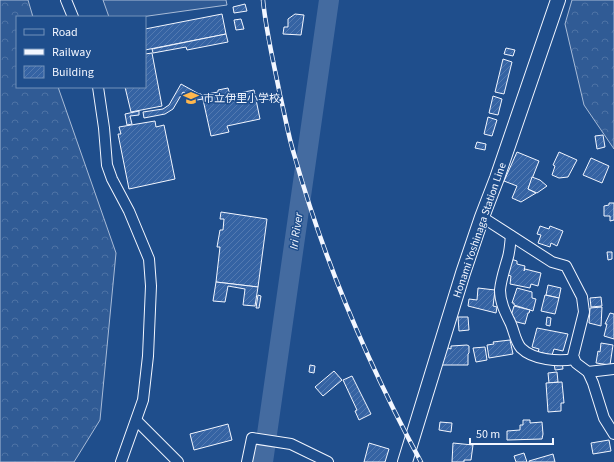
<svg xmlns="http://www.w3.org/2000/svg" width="614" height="462" viewBox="0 0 614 462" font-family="'Source Sans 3','Noto Sans JP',sans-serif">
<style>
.built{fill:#305b95;stroke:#a8bbd7}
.forest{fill:url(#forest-crowns);stroke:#a8bbd7}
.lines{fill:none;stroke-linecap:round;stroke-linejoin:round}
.river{stroke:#446ba0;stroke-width:20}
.building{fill:url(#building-hatch);stroke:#f2f6ff}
.minor-casing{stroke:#f2f6ff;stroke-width:12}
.secondary-casing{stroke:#f2f6ff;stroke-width:16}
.minor{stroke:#1f4e8c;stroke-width:10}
.secondary{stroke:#1f4e8c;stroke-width:14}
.rail-casing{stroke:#f2f6ff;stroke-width:4.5}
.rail{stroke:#1f4e8c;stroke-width:3;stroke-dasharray:9;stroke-linecap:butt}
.labels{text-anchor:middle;stroke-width:3;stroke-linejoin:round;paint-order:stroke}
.poi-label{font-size:11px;fill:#f2f6ff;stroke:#1f4e8c;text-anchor:start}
.street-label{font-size:11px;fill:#f2f6ff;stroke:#1f4e8c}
.water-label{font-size:12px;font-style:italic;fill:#f2f6ff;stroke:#1f4e8c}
</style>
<defs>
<pattern id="forest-crowns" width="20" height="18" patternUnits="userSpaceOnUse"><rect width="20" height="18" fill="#305b95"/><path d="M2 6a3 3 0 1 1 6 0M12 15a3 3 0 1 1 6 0" fill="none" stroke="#4e73a5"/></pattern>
<pattern id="building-hatch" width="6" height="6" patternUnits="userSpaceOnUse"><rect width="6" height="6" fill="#3563a3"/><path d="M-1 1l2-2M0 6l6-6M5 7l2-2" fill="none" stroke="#537ab1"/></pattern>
</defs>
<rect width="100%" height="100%" fill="#1f4e8c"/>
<polygon class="built" points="103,0 226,0 227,5 141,17 109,17"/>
<g class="forest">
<polygon points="0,0 28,0 33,17 17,17 17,87 58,87 116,253 100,420 74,462 0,462"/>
<polygon points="572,0 614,0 614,149 584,105 565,24"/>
</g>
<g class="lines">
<polyline class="river" points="263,462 329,0"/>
</g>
<g class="building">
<polygon points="245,4 247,11 234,13 233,7"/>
<polygon points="222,14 226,34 145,50 145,29"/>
<polygon points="295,14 304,15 301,35 283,34 284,27 288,27 288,19"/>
<polygon points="241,19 244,29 236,30 234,20"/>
<polygon points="226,34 228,42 187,50 186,47 153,53 152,49"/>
<polygon points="506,48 515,50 513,56 504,54"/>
<polygon points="152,53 162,106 131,112 125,87 145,87 145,54"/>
<polygon points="503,59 512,62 504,94 495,92"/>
<polygon points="181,84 199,94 201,94 203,99 197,100 183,92 173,109 165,114 144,118 143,112 163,109 169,105"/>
<polygon points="228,88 230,95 254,90 260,119 227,126 229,132 211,136 202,95 218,92 218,90"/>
<polygon points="493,96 502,99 498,115 489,113"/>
<polygon points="139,111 139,115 130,116 132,124 127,125 125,114"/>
<polygon points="488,117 497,120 492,136 484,134"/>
<polygon points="155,121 156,127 164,125 175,179 129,189 118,134 121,134 119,127"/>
<polygon points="603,135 605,147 597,149 595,136"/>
<polygon points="477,142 486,144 485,150 475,148"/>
<polygon points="517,152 539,161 528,189 536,193 521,202 512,198 517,186 504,181"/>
<polygon points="559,152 577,160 568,177 559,178 552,175 555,166 553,165"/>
<polygon points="591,158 609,166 602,183 583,175"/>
<polygon points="532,177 540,180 547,186 537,193 528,189"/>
<polygon points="609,203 614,203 614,220 610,221 610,216 604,216 604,206 609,205"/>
<polygon points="221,212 267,219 258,287 216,282 220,247 217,247 220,230 223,230 224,219 220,219"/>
<polygon points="540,226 549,229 550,226 563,231 557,246 551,243 550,247 538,243 541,235 537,234"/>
<polygon points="607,252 612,252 612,259 608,260"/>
<polygon points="511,259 517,261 517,264 525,266 524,271 525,269 541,273 538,286 531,284 530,288 510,284 511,276 508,275"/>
<polygon points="216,282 258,287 255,306 243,305 245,289 228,286 225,302 213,301"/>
<polygon points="548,285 561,288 559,298 546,295"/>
<polygon points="478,288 495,290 493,306 497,307 496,313 468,306 469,299 477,300"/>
<polygon points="517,288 532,292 532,298 536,299 533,311 514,305 514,303 512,303"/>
<polygon points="258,295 261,296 259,308 256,308"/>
<polygon points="545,295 559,298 555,314 541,311"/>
<polygon points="601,297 602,306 591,307 590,298"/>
<polygon points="514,306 530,310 529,313 528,313 525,324 513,321 514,317 511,316"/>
<polygon points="602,307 601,326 589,323 590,308"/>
<polygon points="610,313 614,314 614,339 604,336 607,324 605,324"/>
<polygon points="458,317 468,317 469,330 459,331"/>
<polygon points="547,317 551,318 550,326 546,325"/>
<polygon points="537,328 568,334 563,351 554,349 552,355 538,352 539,349 532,347"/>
<polygon points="510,340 513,354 489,358 487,345 494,344 493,342"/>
<polygon points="601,343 613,345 610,365 596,363 598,351 600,352"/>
<polygon points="467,345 469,346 469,353 468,354 468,365 439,365 446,347 451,349 451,346"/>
<polygon points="485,347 487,360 476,362 473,348"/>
<polygon points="562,361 563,369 555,370 554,362"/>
<polygon points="310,365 315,366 314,373 309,372"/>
<polygon points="334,371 342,380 323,396 315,387"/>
<polygon points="557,372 558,382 549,383 548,373"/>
<polygon points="352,376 371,414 359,420 355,411 357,410 343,380"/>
<polygon points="562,382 564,403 561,403 561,411 548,412 546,383"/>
<polygon points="523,420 530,420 530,423 542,422 543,434 542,439 507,440 507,431 520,430 520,425 523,425"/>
<polygon points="440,422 452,423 451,432 439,430"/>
<polygon points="228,424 232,440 194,450 190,434"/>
<polygon points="609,440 611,451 593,454 591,443"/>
<polygon points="369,443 389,449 385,462 364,462"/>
<polygon points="453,443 473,445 471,460 464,460 464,462 452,462"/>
<polygon points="524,453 527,462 516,462 514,456"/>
<polygon points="553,454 555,462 529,462 529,461"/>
</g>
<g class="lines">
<g class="minor-casing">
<g id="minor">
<polyline points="66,0 73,17"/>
<polyline points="98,87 104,128 107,165 112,179 129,211 149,259 151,286 148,356 143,400 121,462"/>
<polyline points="482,217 552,262 566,266 582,297 584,312 573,356 576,363 588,372 593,383 604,418 614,434"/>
<path d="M 511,236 C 510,243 510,250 508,257 C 505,268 501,279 500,290 C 500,302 505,312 510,322 C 514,330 515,341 521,348 C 533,360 559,362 574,359"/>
<polyline points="588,372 614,369"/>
<polyline points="137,421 178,462"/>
<polyline points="247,462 252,438 291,444 328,462"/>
</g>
</g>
<g class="secondary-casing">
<polyline id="secondary" points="405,462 463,273 482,217 497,178 558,0"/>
</g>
<use href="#minor" class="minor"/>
<use href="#secondary" class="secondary"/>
<g class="rail-casing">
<path id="rail" d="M 263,0 C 266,32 274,64 280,95 C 285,115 288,135 294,154 C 324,261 368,364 421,462"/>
</g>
<use href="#rail" class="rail"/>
</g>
<defs>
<g id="school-bare" transform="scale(1.2)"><path d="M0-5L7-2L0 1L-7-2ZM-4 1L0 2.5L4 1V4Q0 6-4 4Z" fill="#ffb74d" stroke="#1f4e8c" stroke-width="2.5" paint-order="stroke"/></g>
</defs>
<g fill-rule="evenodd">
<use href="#school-bare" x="191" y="98"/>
</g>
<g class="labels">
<g class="poi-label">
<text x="203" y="102">市立伊里小学校</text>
</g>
<g class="street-label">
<text transform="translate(479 230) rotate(-71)" y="4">Honami Yoshinaga Station Line</text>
</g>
<g class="water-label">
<text transform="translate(296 231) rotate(-82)" y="4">Iri River</text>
</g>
</g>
<rect x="16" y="16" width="130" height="72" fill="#1f4e8c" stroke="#7391ba"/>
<rect x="24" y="29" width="20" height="6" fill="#1f4e8c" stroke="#7391ba"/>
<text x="52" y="36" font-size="12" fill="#f2f6ff">Road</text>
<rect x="24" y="49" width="20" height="6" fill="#f2f6ff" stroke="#7391ba"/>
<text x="52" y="56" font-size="12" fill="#f2f6ff">Railway</text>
<rect x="24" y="66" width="20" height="12" fill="url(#building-hatch)" stroke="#7391ba"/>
<text x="52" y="76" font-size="12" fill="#f2f6ff">Building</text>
<path d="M470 438v6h83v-6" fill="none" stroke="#f2f6ff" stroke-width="2"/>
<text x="476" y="438" font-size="12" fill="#f2f6ff" stroke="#1f4e8c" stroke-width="3" paint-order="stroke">50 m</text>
</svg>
